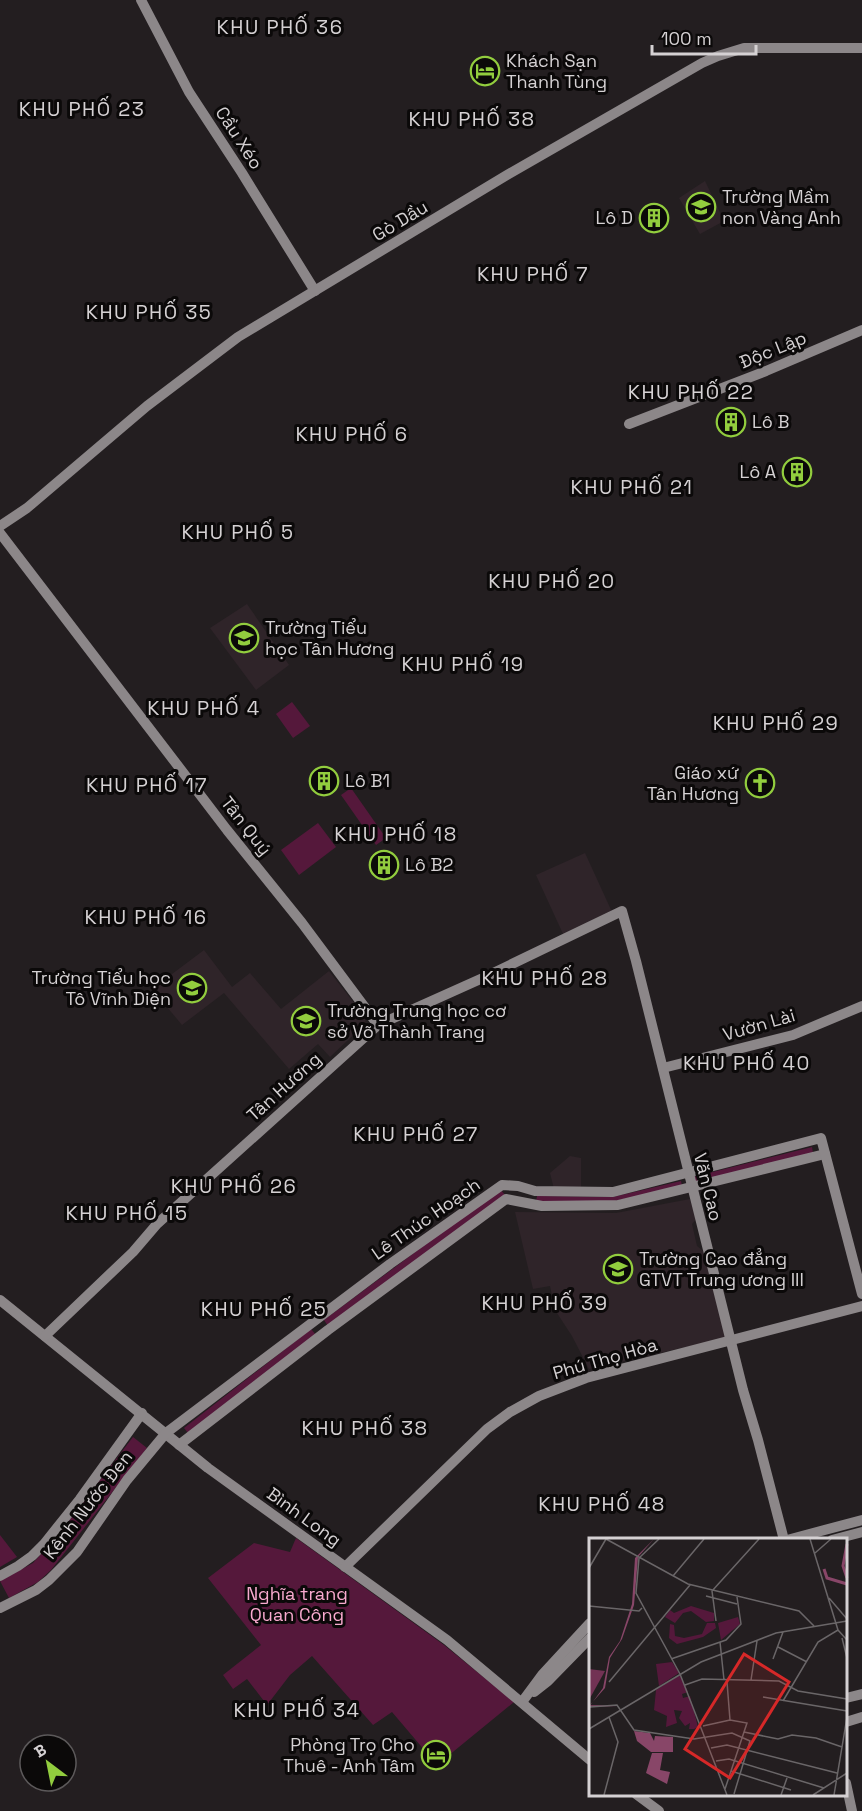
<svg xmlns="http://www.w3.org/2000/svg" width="862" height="1811" viewBox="0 0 862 1811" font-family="'Space Grotesk',sans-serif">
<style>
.built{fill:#2f2429}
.green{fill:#55183b}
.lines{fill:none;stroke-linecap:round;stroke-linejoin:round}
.secondary{stroke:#8c8789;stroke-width:10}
.labels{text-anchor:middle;stroke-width:6;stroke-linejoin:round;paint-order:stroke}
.poi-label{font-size:18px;fill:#d5d1d3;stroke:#0b0909;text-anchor:start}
.street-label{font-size:18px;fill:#d5d1d3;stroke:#0b0909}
.park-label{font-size:18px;fill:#f9aacf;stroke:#0b0909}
.neighbourhood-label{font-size:20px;letter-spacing:1.5px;fill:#d5d1d3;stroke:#0b0909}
.inset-river{fill:none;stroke:#884668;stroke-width:3}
.inset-road{fill:none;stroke:#6a6668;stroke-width:1.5}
.view{fill:#d62828;fill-opacity:0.15;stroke:#d62828;stroke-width:3}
.inset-edge{fill:none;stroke:#d5d1d3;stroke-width:3}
</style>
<rect width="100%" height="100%" fill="#231e20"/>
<g class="built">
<polygon points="705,181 724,221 700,234 679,198"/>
<polygon points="247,604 289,665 256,690 210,628"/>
<polygon points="585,853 612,912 564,936 536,875"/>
<polygon points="204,950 232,987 250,973 281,1009 329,971 366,1018 365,1024 330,1057 318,1044 289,1069 224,993 182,1025 152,989"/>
<polygon points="570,1156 581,1158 581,1189 554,1189 550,1173"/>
<polygon points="690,1199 696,1219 692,1224 697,1246 703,1251 726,1338 589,1369 572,1336 555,1310 550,1286 533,1289 515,1212 616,1213"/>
</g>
<g class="green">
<polygon points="292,702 310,726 293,738 276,714"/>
<polygon points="351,788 386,838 376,845 341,795"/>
<polygon points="318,823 336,847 299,875 281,850"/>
<polygon points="812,1147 813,1153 695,1182 693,1177"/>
<polygon points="681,1181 682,1186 615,1201 536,1202 537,1196 613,1197"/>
<polygon points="500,1189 505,1195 328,1326 324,1320"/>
<polygon points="311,1329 316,1335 188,1433 184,1428"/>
<polygon points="133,1437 147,1448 51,1570 38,1582 9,1598 0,1581 33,1563 58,1535"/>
<polygon points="0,1535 17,1557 0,1567"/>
<polygon points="296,1538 444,1645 514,1702 437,1765 392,1712 373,1725 312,1656 290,1675 267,1705 247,1679 233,1689 223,1675 261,1645 208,1578 254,1543 290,1552"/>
</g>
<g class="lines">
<g class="secondary">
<polyline points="141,0 189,92 242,173 315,291"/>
<polyline points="629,424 766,371 862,330"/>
<polyline points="0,526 27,508 147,406 238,337 507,175 702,63 718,56 744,48 862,48"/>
<polyline points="0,533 227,830 302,923 378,1025"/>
<polyline points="663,1068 793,1035 862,1006"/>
<polyline points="0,1300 208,1468 447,1640 590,1760"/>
<polyline points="45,1336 133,1252 157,1224 378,1025 485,977 622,911 636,961 743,1390 758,1440 784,1540"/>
<polyline points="179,1445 328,1330 506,1199 542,1206 618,1205 825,1154"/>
<polyline points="787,1540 862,1520"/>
<polyline points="832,1540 862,1532"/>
<polyline points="345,1567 487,1429 510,1412 539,1396 586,1378 862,1306"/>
<polyline points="0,1576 18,1566 32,1556 44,1544 80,1499 142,1413"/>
<polyline points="0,1608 36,1590 49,1580 77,1552 127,1480 166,1433 390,1264 502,1185 518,1186 535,1191 613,1192 821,1138 862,1294"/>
<polyline points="534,1692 548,1681 590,1638"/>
<polyline points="846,1698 862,1694"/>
<polyline points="522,1702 542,1675 590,1623"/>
<polyline points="846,1722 862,1717"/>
<polyline points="846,1783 852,1811"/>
<polyline points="636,1794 659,1811"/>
</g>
</g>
<defs>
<g id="hotel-ring" transform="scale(1.5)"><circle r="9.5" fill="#0b0909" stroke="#92cd3e" stroke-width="1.5"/><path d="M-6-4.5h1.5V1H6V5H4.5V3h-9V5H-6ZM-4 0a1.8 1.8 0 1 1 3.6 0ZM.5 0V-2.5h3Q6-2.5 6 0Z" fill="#92cd3e"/></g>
<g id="school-ring" transform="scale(1.5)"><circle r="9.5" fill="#0b0909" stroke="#92cd3e" stroke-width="1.5"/><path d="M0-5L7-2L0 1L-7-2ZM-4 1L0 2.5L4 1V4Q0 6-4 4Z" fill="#92cd3e"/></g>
<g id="building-ring" transform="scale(1.5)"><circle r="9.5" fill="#0b0909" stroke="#92cd3e" stroke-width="1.5"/><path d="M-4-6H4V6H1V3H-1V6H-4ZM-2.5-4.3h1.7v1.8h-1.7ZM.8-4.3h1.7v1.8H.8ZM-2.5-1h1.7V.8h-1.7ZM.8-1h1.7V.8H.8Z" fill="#92cd3e"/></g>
<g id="church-ring" transform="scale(1.5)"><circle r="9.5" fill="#0b0909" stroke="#92cd3e" stroke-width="1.5"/><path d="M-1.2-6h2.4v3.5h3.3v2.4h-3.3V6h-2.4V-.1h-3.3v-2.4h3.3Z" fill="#92cd3e"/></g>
<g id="university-ring" transform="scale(1.5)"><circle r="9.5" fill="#0b0909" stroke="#92cd3e" stroke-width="1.5"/><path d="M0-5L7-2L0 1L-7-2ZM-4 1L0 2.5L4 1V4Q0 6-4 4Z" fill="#92cd3e"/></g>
</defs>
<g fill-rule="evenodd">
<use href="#hotel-ring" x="485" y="71"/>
<use href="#school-ring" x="701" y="207"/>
<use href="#building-ring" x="654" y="218"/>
<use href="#building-ring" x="731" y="422"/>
<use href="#building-ring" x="797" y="472"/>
<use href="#school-ring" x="244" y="638"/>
<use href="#building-ring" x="324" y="781"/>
<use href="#church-ring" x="760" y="783"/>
<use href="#building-ring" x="384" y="865"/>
<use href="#school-ring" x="192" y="988"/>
<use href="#school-ring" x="306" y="1021"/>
<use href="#university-ring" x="618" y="1269"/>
<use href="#hotel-ring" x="436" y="1755"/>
</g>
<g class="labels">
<g class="poi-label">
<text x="506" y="67">Khách Sạn<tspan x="506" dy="21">Thanh Tùng</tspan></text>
<text x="722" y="203">Trường Mầm<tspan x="722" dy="21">non Vàng Anh</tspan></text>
<text x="633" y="224" text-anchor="end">Lô D</text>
<text x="752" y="428">Lô B</text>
<text x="776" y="478" text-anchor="end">Lô A</text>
<text x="265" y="634">Trường Tiểu<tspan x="265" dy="21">học Tân Hương</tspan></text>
<text x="739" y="779" text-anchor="end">Giáo xứ<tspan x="739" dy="21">Tân Hương</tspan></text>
<text x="345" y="787">Lô B1</text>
<text x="405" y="871">Lô B2</text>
<text x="171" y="984" text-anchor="end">Trường Tiểu học<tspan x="171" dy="21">Tô Vĩnh Diện</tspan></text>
<text x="327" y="1017">Trường Trung học cơ<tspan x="327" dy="21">sở Võ Thành Trang</tspan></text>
<text x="639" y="1265">Trường Cao đẳng<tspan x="639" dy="21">GTVT Trung ương III</tspan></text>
<text x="415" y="1751" text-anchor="end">Phòng Trọ Cho<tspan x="415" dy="21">Thuê - Anh Tâm</tspan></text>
</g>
<g class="street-label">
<text transform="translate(239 138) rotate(57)" y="6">Cầu Xéo</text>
<text transform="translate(400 221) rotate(-31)" y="6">Gò Dầu</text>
<text transform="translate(773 350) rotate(-22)" y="6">Độc Lập</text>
<text transform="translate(246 826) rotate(52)" y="6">Tân Quý</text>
<text transform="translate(759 1025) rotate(-16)" y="6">Vườn Lài</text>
<text transform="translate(284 1087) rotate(-42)" y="6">Tân Hương</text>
<text transform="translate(708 1187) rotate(76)" y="6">Văn Cao</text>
<text transform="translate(426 1219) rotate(-35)" y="6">Lê Thúc Hoạch</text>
<text transform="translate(605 1359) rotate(-16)" y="6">Phú Thọ Hòa</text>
<text transform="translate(88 1505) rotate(-52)" y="6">Kênh Nước Đen</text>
<text transform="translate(304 1517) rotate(36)" y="6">Bình Long</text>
</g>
<g class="park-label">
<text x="297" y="1600">Nghĩa trang<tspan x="297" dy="21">Quan Công</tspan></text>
</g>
<g class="neighbourhood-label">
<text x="280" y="34">KHU PHỐ 36</text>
<text x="82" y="116">KHU PHỐ 23</text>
<text x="472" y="126">KHU PHỐ 38</text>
<text x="533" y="281">KHU PHỐ 7</text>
<text x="149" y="319">KHU PHỐ 35</text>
<text x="691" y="399">KHU PHỐ 22</text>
<text x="352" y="441">KHU PHỐ 6</text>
<text x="632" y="494">KHU PHỐ 21</text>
<text x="238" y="539">KHU PHỐ 5</text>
<text x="552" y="588">KHU PHỐ 20</text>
<text x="463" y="671">KHU PHỐ 19</text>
<text x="204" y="715">KHU PHỐ 4</text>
<text x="776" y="730">KHU PHỐ 29</text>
<text x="147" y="792">KHU PHỐ 17</text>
<text x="396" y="841">KHU PHỐ 18</text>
<text x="146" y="924">KHU PHỐ 16</text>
<text x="545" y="985">KHU PHỐ 28</text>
<text x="747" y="1070">KHU PHỐ 40</text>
<text x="416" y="1141">KHU PHỐ 27</text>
<text x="234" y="1193">KHU PHỐ 26</text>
<text x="127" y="1220">KHU PHỐ 15</text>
<text x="545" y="1310">KHU PHỐ 39</text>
<text x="264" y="1316">KHU PHỐ 25</text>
<text x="365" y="1435">KHU PHỐ 38</text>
<text x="602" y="1511">KHU PHỐ 48</text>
<text x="297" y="1717">KHU PHỐ 34</text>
</g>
</g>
<g transform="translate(589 1538)">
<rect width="258" height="258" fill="#231e20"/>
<path d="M 102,68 L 125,75 L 125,83 L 117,84 L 102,73 L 94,75 L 86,85 L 76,79 L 81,72 L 85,75 ZM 149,79 L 151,86 L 132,102 L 129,85 ZM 118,85 L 126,85 L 127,90 L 114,99 L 88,106 L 80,100 L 81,86 L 85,87 L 86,98 L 95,100 L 113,96 ZM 83,124 L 90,135 L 70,148 L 67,126 ZM 91,137 L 99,154 L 93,156 L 94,160 L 101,158 L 109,189 L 105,191 L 100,191 L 101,185 L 96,188 L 90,180 L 93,173 L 85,172 L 88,185 L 77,189 L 78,178 L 65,172 L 67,152 Z" fill="#55183b"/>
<path d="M 0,131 L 16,133 L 0,162 Z" fill="#723254"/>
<path d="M 65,1 L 49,19 L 45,67 L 33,101 L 21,120 L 16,150 L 1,167 L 29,168 L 0,169 L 14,150 L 20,119 L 31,103 L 43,66 L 46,20 ZM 45,193 L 61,195 L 65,203 L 66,198 L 84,199 L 84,214 L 62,214 L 48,203 ZM 63,215 L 74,215 L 71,232 L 81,234 L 78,246 L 57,235 Z" fill="#884668"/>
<path class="inset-river" d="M 258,6 L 254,28 L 258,40M 235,31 L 238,40 L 258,46"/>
<path class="inset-road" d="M 17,1 L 99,46 L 210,73 L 225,88M 70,1 L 50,20 L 47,55 L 91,136M 221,1 L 249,92 L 258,102M 226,15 L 242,1M 0,30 L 17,1M 84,38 L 115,1M 117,58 L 148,66M 240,60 L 258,81M 0,68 L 50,73 L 53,70M 127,83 L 123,53 L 170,1M 253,100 L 258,120M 131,104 L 135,142M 189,109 L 218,124M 82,121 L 137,102 L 152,86 L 148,59M 184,121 L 194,94M 91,136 L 138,257M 162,142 L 168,103M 20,144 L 101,47M 138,144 L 141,182M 96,147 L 113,141 L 190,143 L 209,153 L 258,161M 174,159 L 258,173M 194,163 L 229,104 L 249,92M 1,169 L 28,167 L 45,192 L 105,201 L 143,195 L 161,203 L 145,256M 114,188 L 141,182 L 158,185 L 136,251M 0,191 L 112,124 L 187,95 L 258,83M 155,194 L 189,201 L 203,197 L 227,200 L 253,209M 122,210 L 138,207 L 248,235M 127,223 L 140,221 L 235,250M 142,233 L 202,252M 15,257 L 29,204 L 20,179M 192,257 L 198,240M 224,257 L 258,235M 245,257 L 258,179"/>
<path class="view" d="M 155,116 L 200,144 L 141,240 L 96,211 Z"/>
<rect width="258" height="258" class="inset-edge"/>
</g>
<g transform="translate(48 1763) rotate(328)"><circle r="28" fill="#0b0909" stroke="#5c595a" stroke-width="1.5"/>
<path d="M0-4.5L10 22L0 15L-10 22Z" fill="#92cd3e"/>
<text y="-9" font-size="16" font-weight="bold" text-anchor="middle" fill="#d5d1d3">B</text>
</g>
<path d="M652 45v9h104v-9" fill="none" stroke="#d5d1d3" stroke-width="3"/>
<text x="661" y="45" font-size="18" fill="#d5d1d3" stroke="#0b0909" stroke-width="4.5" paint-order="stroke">100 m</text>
</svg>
